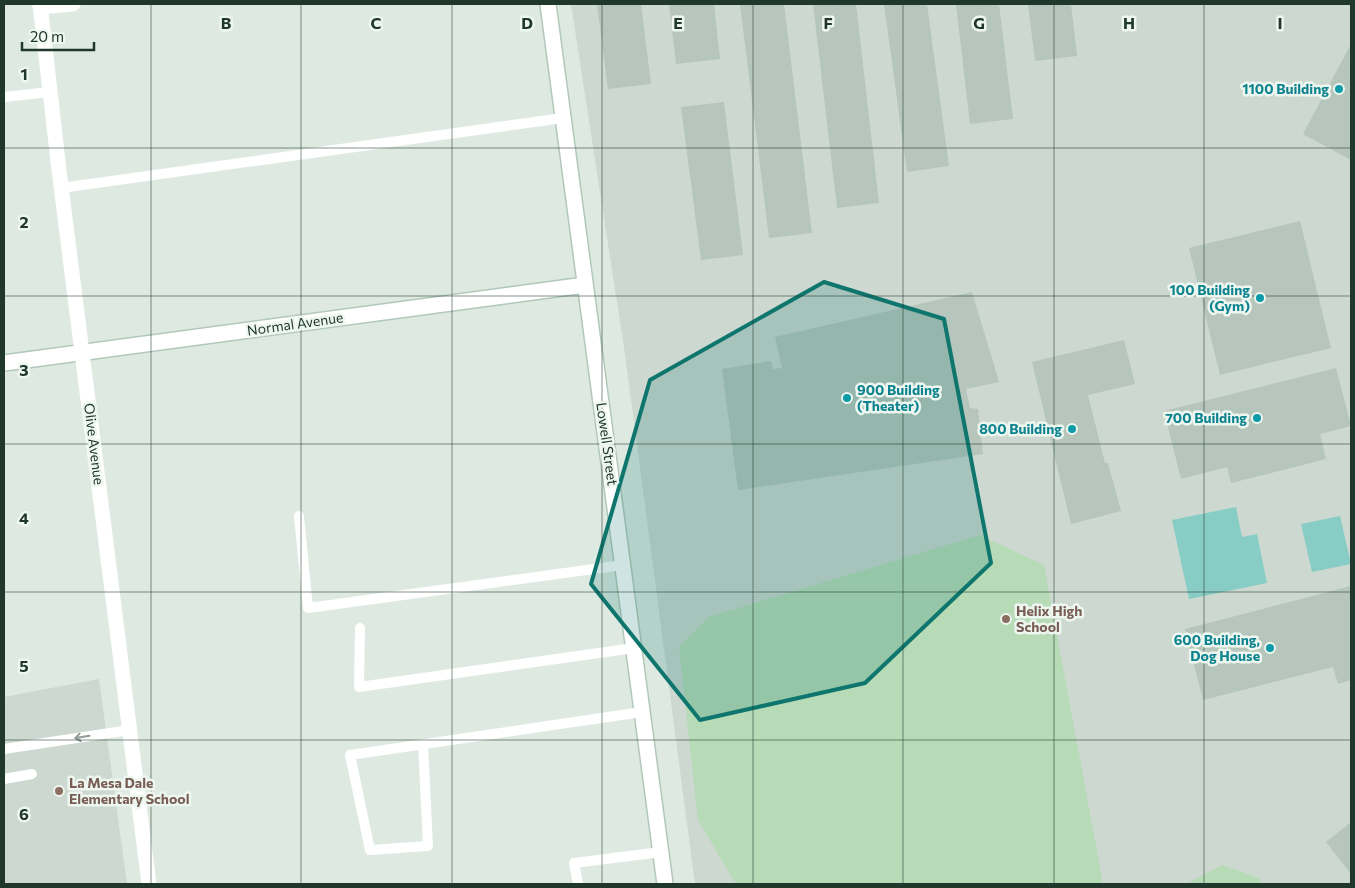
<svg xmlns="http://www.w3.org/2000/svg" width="1355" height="888" viewBox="0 0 1355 888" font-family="Commissioner,sans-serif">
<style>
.built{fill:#ccd8d0}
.green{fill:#b7dab7}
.water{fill:#87cdc5}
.building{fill:#b6c6bc}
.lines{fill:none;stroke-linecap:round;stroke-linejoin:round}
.secondary-casing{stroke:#b2c8ba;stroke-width:18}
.lane{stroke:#fff;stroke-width:10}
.street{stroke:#fff;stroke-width:15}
.secondary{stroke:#fff;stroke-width:15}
.oneway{stroke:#909c95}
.marked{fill:#0f766e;fill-opacity:0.2;stroke:#0f766e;stroke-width:4;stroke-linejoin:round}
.grid{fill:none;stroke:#20382b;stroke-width:1;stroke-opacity:0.55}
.culture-dot{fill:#0f9aa8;stroke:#eef6f0;stroke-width:2}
.education-dot{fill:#8d6e63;stroke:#eef6f0;stroke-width:2}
.labels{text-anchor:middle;stroke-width:5;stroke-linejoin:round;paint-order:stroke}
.culture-label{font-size:14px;font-weight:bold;fill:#0d838f;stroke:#eef6f0;text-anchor:end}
.street-label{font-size:14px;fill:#20382b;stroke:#eef6f0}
.education-label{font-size:14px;font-weight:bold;fill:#785e54;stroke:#eef6f0;text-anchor:start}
.grid-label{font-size:16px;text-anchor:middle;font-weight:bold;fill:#20382b;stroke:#eef6f0;stroke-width:5;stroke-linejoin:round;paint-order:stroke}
</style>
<rect width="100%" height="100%" fill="#dee9e1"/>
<g class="built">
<polygon points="571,4 1351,4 1351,884 695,884 625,354"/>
<polygon points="99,679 127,884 4,884 4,697"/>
</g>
<g class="green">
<polygon points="980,535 1044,565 1103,884 738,884 734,881 698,820 679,647 709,617"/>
<polygon points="1222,865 1259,878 1262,884 1186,884"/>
</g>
<g class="water">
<polygon points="1236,507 1242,537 1257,534 1267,583 1189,599 1172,520"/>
<polygon points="1340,516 1351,564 1312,572 1301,524"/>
</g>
<g class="building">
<polygon points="597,4 641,4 651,84 608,89"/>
<polygon points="669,4 714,4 720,59 676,64"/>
<polygon points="740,4 784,4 812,233 769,238"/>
<polygon points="813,4 856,4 879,203 837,208"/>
<polygon points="884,4 927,4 949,166 907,172"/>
<polygon points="956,4 999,4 1013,119 970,124"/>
<polygon points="1028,4 1071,4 1077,56 1035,61"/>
<polygon points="1351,44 1351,160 1303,134"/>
<polygon points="724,102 743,255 701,260 681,107"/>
<polygon points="1300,221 1331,348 1220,375 1189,248"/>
<polygon points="972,292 999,382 966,389 970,408 978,409 983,454 738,490 722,369 771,361 773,369 782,368 775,337"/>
<polygon points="1124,340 1135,384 1088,395 1105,463 1108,463 1121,511 1071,524 1032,362"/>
<polygon points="1336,368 1351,426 1320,434 1326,459 1231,483 1227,467 1181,479 1164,411"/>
<polygon points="1351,586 1351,680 1338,684 1333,667 1203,700 1185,629"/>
<polygon points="1351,822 1351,874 1326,842"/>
</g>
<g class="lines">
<g class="secondary-casing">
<g id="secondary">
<polyline points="548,4 665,884"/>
<polyline points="4,363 585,285"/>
</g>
</g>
<g class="lane">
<polyline points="4,97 50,92"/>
<polyline points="61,188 563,118"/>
<polyline points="299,516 308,608 623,565"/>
<polyline points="360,628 359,687 634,648"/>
<polyline points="423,744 428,846 370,850 350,755 642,712"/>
<polyline points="4,749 130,730"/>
<polyline points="4,779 32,774"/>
<polyline points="578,884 574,863 661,852"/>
</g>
<g class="street">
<polyline points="40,4 59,170 149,884"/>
<polyline points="40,7 73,4"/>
</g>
<use href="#secondary" class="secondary"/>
</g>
<defs><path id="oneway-shaft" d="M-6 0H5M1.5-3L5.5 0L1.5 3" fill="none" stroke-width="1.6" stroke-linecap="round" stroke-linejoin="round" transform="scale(1.25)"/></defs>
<use class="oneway" href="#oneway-shaft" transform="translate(82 737) rotate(171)"/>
<path class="marked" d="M 824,282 L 944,319 L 991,563 L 865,683 L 700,720 L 591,584 L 650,380 Z"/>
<path class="grid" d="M 151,4 L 151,884M 301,4 L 301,884M 452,4 L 452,884M 602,4 L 602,884M 753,4 L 753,884M 903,4 L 903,884M 1054,4 L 1054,884M 1204,4 L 1204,884M 4,148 L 1351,148M 4,296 L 1351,296M 4,444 L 1351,444M 4,592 L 1351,592M 4,740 L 1351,740"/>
<g class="culture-dot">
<circle cx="1339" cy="89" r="5"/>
<circle cx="1260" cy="298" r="5"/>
<circle cx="847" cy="398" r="5"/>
<circle cx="1257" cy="418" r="5"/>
<circle cx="1072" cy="429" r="5"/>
<circle cx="1270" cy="648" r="5"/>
</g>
<g class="education-dot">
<circle cx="1006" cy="619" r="5"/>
<circle cx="59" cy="791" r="5"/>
</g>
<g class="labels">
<g class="culture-label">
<text x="1329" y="94">1100 Building</text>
<text x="1250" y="295">100 Building<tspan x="1250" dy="16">(Gym)</tspan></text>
<text x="857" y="395" text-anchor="start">900 Building<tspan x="857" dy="16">(Theater)</tspan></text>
<text x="1247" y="423">700 Building</text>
<text x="1062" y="434">800 Building</text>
<text x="1260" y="645">600 Building,<tspan x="1260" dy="16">Dog House</tspan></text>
</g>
<g class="street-label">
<text transform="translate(295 324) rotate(-8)" y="5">Normal Avenue</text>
<text transform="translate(94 444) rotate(83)" y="5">Olive Avenue</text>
<text transform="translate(607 444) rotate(82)" y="5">Lowell Street</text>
</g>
<g class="education-label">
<text x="1016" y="616">Helix High<tspan x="1016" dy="16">School</tspan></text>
<text x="69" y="788">La Mesa Dale<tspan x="69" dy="16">Elementary School</tspan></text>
</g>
</g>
<g class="grid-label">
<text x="226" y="29">B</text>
<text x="376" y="29">C</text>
<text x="527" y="29">D</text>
<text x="678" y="29">E</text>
<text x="828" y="29">F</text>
<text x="979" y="29">G</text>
<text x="1129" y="29">H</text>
<text x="1280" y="29">I</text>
<text x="24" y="80">1</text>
<text x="24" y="228">2</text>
<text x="24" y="376">3</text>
<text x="24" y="524">4</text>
<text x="24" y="672">5</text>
<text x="24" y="820">6</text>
</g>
<rect width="1355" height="888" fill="none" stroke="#20382b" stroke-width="10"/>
<path d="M22 42v8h72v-8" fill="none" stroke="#20382b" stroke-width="2.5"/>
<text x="30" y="42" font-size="15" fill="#20382b" stroke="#eef6f0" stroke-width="4" paint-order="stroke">20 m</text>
</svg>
